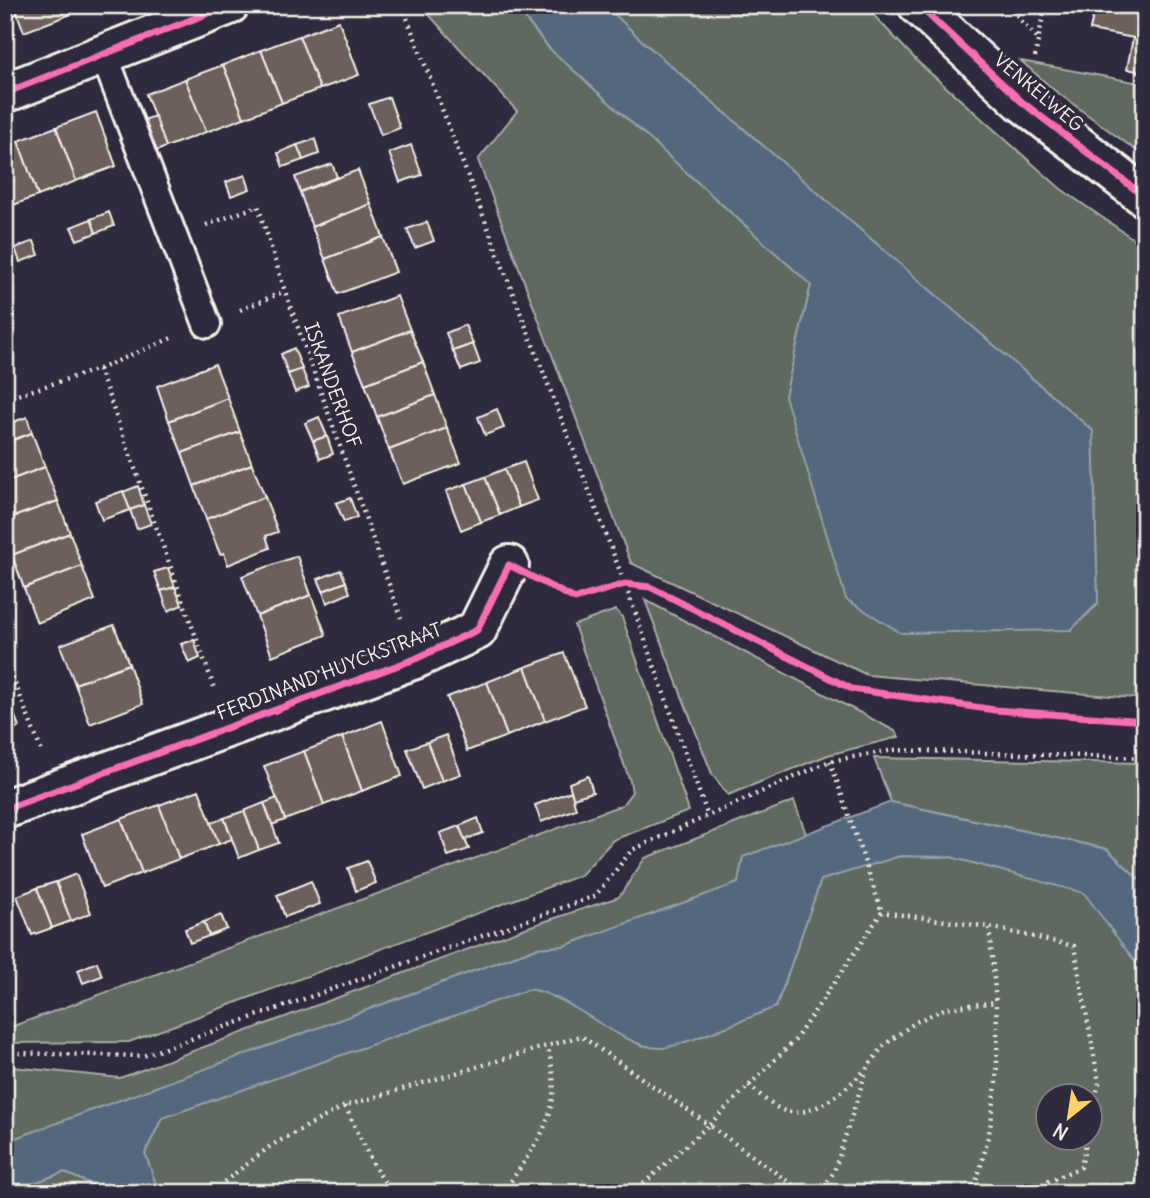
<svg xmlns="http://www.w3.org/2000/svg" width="1150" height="1198" viewBox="0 0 1150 1198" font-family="Delius,sans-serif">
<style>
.green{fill:#5e695e;stroke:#a9ada3;stroke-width:2;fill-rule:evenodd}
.water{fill:#52677d;stroke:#939ea8;stroke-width:2}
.building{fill:#6d615c;stroke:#f4f1e8;stroke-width:2}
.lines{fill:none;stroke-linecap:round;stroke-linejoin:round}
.service-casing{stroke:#f4f1e8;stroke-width:32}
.minor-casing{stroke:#f4f1e8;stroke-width:44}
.path{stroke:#f4f1e8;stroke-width:4.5;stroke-dasharray:2 5;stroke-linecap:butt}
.service{stroke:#2f2a3d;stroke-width:26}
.minor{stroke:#2f2a3d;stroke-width:38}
.cycleway-casing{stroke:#2f2a3d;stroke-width:11}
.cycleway{stroke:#f96db3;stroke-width:7}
.labels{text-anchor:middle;stroke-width:6;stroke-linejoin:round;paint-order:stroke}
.street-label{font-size:19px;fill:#f4f1e8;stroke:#2f2a3d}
</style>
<rect width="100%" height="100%" fill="#2f2a3d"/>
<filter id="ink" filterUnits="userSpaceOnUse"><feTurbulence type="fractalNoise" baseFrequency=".0143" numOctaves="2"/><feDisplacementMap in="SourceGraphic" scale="14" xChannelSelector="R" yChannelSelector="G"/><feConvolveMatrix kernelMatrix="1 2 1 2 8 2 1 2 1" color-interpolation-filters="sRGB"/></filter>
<g filter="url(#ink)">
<g class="green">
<polygon points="420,5 514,5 549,48 811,285 785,397 1071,630 1098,604 1093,431 641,40 605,5 864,5 919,63 1061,189 1145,247 1145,699 867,675 631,563 478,160 517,111"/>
<polygon points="1021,61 1145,84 1145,157 1054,90"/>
<polygon points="645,600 895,731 899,737 828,755 728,795 712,774"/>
<polygon points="616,610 622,617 689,811 613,840 581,875 129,1042 5,1043 5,1029 622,805 632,792 630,781 574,625"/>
<polygon points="874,758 1145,763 1145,885 1107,849 891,802"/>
<polygon points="794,801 806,834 743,857 738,883 564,946 537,948 5,1142 5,1070 13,1067 120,1078 528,927 619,897 645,858"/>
<path d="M 900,856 L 951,857 L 1085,893 L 1145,975 L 1145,1193 L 159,1193 L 145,1153 L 162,1118 L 530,989 L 551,993 L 642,1046 L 776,1007 L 821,880 ZM 1048,1096 L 1090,1096 L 1090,1138 L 1048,1138 Z"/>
<polygon points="64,1172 102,1189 104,1193 7,1193"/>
</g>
<g class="water">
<polygon points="514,5 605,5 641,40 1093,431 1098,603 1071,630 901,633 846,599 785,396 811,285 549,48"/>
<path d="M 891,802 L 1107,849 L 1145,885 L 1145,975 L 1084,893 L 951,857 L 900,856 L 821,880 L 776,1007 C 755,1015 677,1049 660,1048 C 619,1047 575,997 530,989 L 162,1118 L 145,1153 L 159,1193 L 104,1193 L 102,1189 L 64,1172 L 5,1193 L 5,1142 L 537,948 L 564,946 L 738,883 L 743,857 Z"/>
</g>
<g class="building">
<polygon points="14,5 80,5 82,10 24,32"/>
<polygon points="1095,5 1145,5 1145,40 1090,30"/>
<polygon points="339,21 359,75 320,89 299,36"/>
<polygon points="299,36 320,89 282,103 261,50"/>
<polygon points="1133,38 1145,40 1143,72 1127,69"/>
<polygon points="261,50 282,103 244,118 223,65"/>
<polygon points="223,65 244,118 206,132 185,79"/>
<polygon points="185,79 206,132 166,147 146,94"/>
<polygon points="389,97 400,128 381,135 369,104"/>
<polygon points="96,112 116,166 76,181 56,127"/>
<polygon points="155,116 166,147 150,154 138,122"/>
<polygon points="56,127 76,181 38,196 18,141"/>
<polygon points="315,139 319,154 303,160 297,145"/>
<polygon points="18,141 38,196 5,208 5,146"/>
<polygon points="297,145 303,160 283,167 278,153"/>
<polygon points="411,145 422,175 400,182 389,153"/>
<polygon points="332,164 337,177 300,192 295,177"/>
<polygon points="358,170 371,204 312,227 300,192"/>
<polygon points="245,175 250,189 231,196 226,182"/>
<polygon points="371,204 383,237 325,259 312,227"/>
<polygon points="109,212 114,226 96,233 91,219"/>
<polygon points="91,219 96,233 77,240 71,227"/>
<polygon points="427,222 434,241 415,248 407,229"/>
<polygon points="383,237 396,272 338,294 325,259"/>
<polygon points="34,241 39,255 20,262 15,248"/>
<polygon points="397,296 410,330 352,352 339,317"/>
<polygon points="465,325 473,344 453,351 446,333"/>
<polygon points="410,330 423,362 365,384 352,352"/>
<polygon points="473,344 480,363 461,370 453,351"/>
<polygon points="294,348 302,369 288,374 281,354"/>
<polygon points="423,362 435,395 377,417 365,384"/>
<polygon points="215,364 228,398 169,421 157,386"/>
<polygon points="302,369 309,387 295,392 288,374"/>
<polygon points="435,395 447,428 389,450 377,417"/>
<polygon points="228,398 240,432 182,453 169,421"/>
<polygon points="497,409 504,428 485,435 478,417"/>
<polygon points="27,417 32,433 5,443 5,425"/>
<polygon points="319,417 327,436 313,441 305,423"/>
<polygon points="447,428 461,463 403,484 389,450"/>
<polygon points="240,432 252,464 194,486 182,453"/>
<polygon points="32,433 45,467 5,482 5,443"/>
<polygon points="327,436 333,454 320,459 313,441"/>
<polygon points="524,462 538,500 519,507 504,469"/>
<polygon points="252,464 265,497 206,519 194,486"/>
<polygon points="45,467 58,501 5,520 5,482"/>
<polygon points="504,469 519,507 500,515 485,477"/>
<polygon points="485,477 500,515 481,522 466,484"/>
<polygon points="466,484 481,522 461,530 446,491"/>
<polygon points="138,486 144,505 130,510 123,492"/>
<polygon points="123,491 130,510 102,520 95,501"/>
<polygon points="265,497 278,532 266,536 270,548 228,565 224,553 220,554 206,519"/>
<polygon points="350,498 357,517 344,522 336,503"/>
<polygon points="58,501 70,533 12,555 5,538 5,520"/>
<polygon points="144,505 151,524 137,529 130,510"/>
<polygon points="70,533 82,566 24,588 12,555"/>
<polygon points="297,556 311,595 257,616 242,576"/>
<polygon points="82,566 95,600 37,623 24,588"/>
<polygon points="168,568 175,587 161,591 154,572"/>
<polygon points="341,570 346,582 323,591 318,579"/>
<polygon points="346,582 350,593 327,603 323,591"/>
<polygon points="175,587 182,605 168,611 161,591"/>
<polygon points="311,595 326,635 272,656 257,616"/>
<polygon points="114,625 129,664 75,684 60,645"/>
<polygon points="194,640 200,658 189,663 181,644"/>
<polygon points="564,653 585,706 545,721 525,667"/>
<polygon points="129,664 143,704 90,724 75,684"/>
<polygon points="525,667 545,721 507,736 487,682"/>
<polygon points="487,682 507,736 467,751 447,697"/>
<polygon points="5,693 12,708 5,711"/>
<polygon points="12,708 19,727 5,733 5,711"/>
<polygon points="382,721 402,776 362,791 342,737"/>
<polygon points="446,735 461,774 442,781 427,742"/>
<polygon points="342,737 362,791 324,805 304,751"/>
<polygon points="427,742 442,781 422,789 407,749"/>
<polygon points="304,751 324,805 285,820 264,766"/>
<polygon points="588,776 593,792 573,798 569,783"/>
<polygon points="199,790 219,844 179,859 159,805"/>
<polygon points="571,791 576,809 541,822 535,805"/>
<polygon points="277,798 285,820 272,825 264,803"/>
<polygon points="264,803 279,843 259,850 244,811"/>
<polygon points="159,805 179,859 142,873 121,819"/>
<polygon points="244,811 259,850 239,858 224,818"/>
<polygon points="224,818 232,839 219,844 211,823"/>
<polygon points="478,818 483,833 464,840 459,826"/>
<polygon points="121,819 142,873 102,888 82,834"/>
<polygon points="459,826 469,849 448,856 440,833"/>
<polygon points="367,861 376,883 356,891 348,868"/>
<polygon points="76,874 91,913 71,921 56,882"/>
<polygon points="311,881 320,904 285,917 277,895"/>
<polygon points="56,882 71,921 52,928 37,888"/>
<polygon points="37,888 52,928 32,935 17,896"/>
<polygon points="221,915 227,929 209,936 204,922"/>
<polygon points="5,921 14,943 5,946"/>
<polygon points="204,922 209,936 190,943 185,929"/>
<polygon points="97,962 102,976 83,983 78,970"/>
</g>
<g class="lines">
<g class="service-casing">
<polyline id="service" points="104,55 207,324"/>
</g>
<g class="minor-casing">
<g id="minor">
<polyline points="918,5 1022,102 1145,197"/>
<polyline points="5,93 229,5"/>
<polyline points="5,809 415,659 477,630 509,565"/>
</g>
</g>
<g class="path">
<polyline points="402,5 625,584 707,814"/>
<polyline points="1007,5 1039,40"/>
<polyline points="1035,57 1045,5"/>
<polyline points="206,225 258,206 285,291 401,618"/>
<polyline points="240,310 285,291"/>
<polyline points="99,369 214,687"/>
<polyline points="5,399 99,369 174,337"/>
<polyline points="5,657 41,750"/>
<polyline points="830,761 882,912"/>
<polyline points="5,1056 14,1053 143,1056 595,896 632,850 830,761 894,750 1145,758"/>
<path d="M 749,1085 C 758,1093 769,1104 780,1109 C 811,1123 847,1088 866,1069"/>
<polyline points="345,1106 374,1166 392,1193"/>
<polyline points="226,1193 221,1184 272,1145 345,1106 581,1036 709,1125 795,1040 882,912 989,927 1074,946 1099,1083 1090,1121"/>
<path d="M 503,1193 C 538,1140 567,1112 547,1046"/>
<polyline points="633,1193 709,1125 804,1193"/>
<polyline points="820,1193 834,1172 867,1068 884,1045 916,1022 946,1008 997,1002"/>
<path d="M 972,1193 C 1006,1099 999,1024 989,927"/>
<polyline points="1022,1193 1081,1167 1087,1138"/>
</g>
<use href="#service" class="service"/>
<use href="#minor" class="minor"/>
<g class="cycleway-casing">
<g id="cycleway">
<polyline points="918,5 1022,102 1145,197"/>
<polyline points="5,93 229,5"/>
<polyline points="5,809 415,659 477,630 509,565 575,599 625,584 650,587 852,689 995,710 1145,721"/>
</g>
</g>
<use href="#cycleway" class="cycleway"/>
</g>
</g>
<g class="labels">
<g class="street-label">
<text transform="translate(1039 92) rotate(40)" y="7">VENKELWEG</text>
<text transform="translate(333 385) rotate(70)" y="7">ISKANDERHOF</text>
<text transform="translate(329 671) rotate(-21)" y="7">FERDINAND HUYCKSTRAAT</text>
</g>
</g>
<rect width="1150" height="1198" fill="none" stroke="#2f2a3d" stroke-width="28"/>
<rect x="14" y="14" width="1122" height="1170" fill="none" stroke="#f4f1e8" stroke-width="2.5" filter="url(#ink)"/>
<g transform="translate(1069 1117) rotate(210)"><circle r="33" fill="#2f2a3d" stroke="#7e7a81" stroke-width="2"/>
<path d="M0-5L12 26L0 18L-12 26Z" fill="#ffd166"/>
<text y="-10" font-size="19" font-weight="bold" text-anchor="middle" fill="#f4f1e8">N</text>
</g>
</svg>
